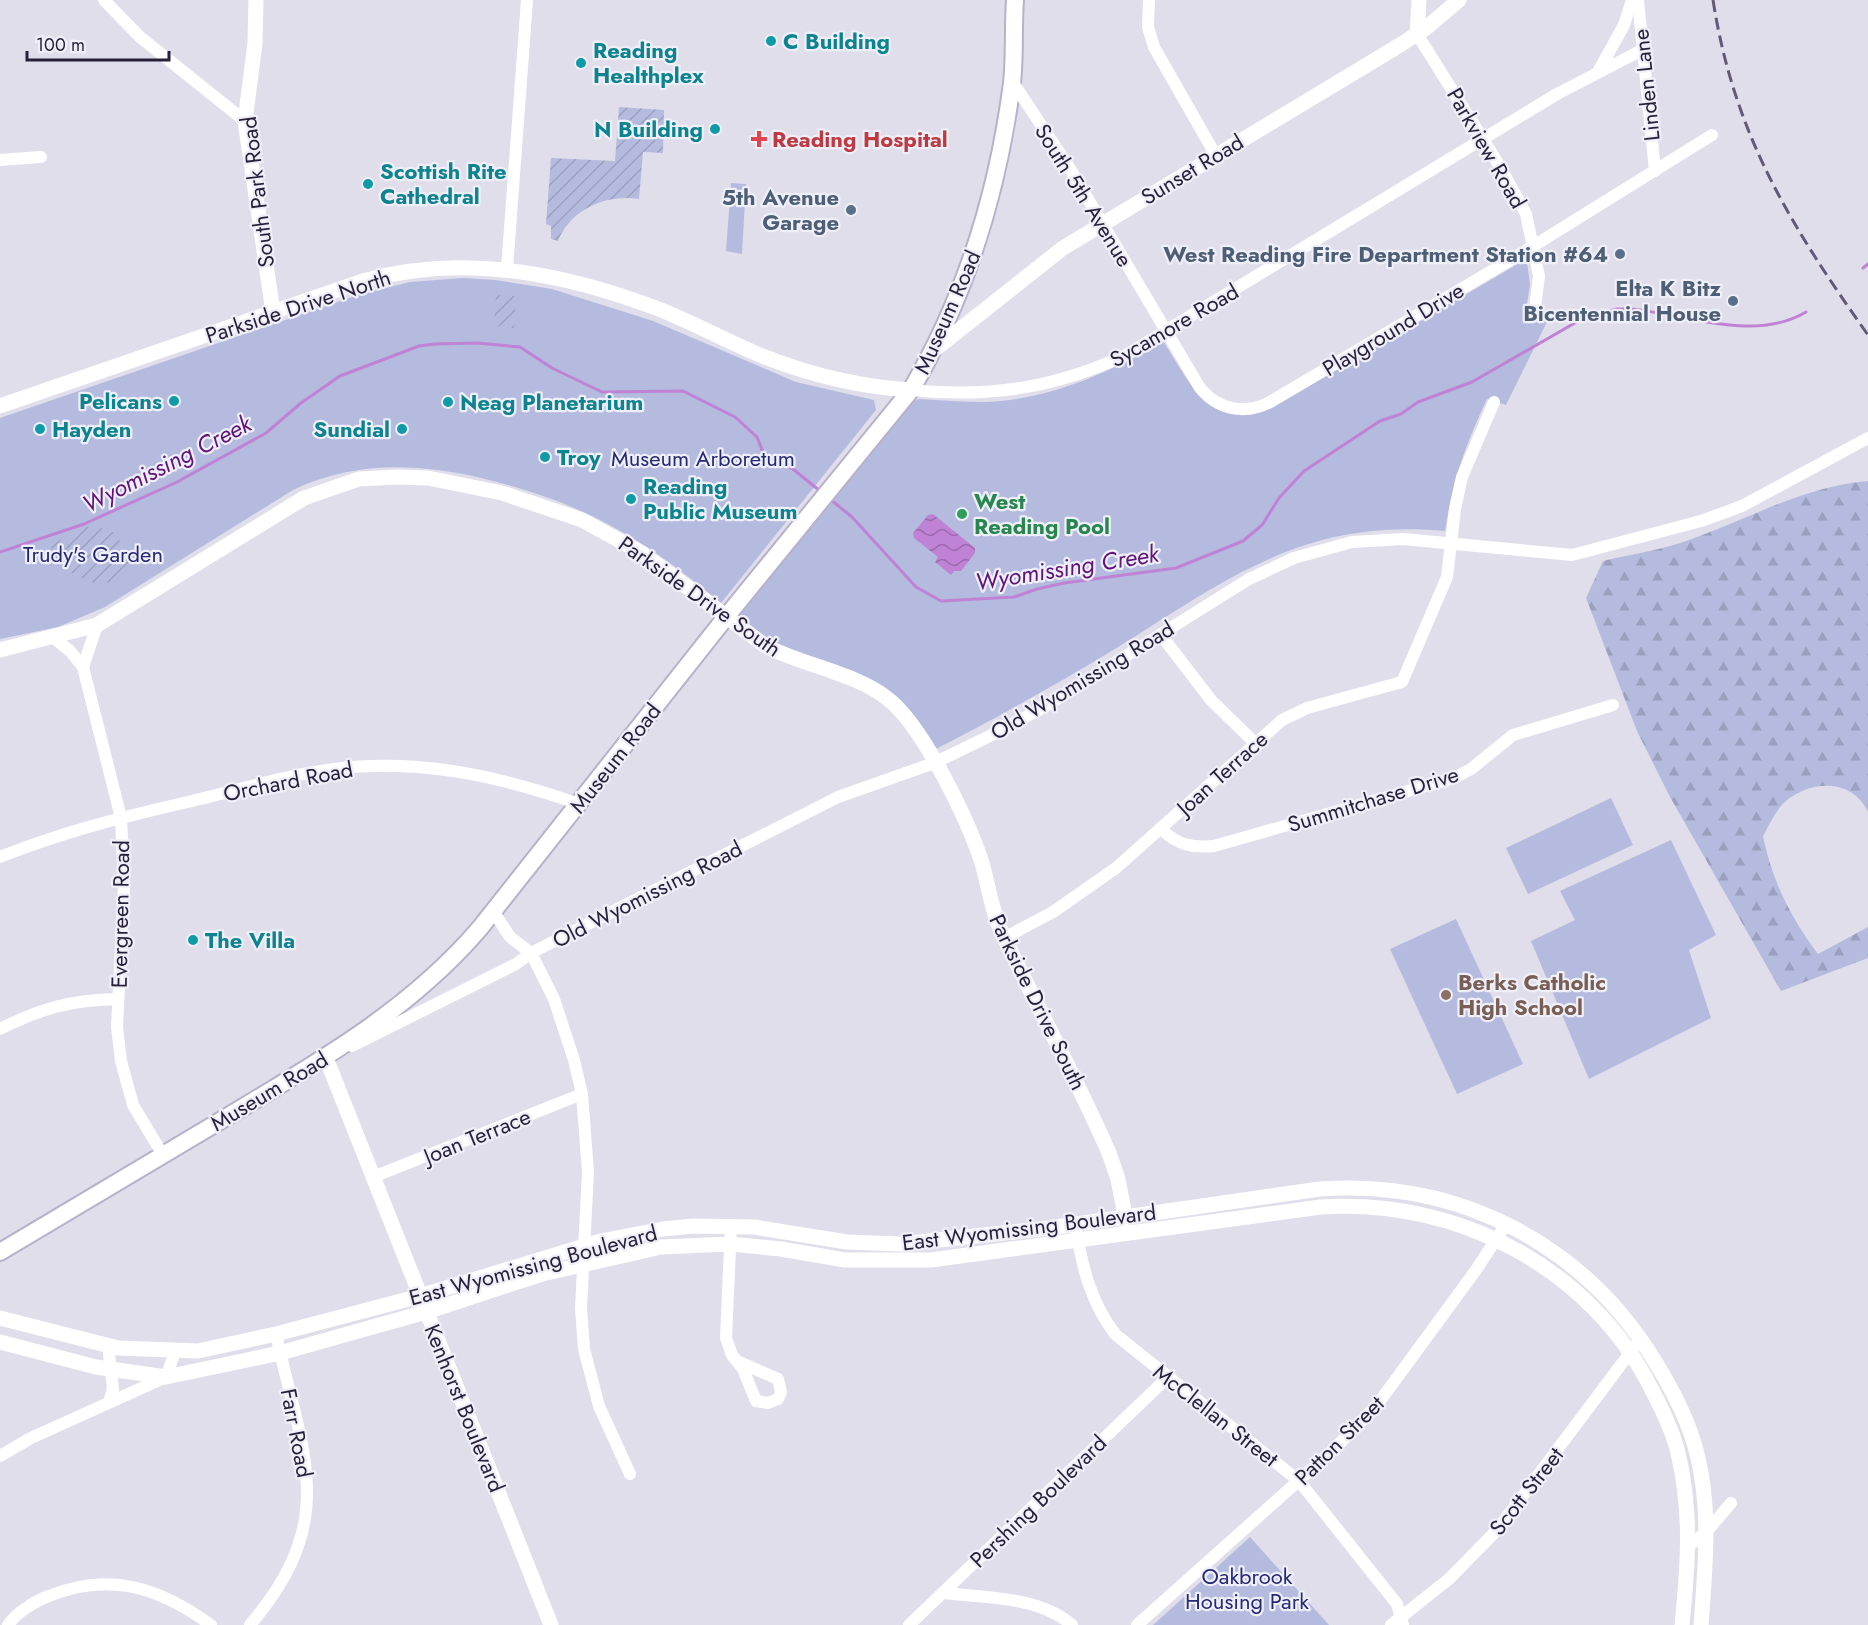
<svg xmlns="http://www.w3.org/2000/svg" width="1868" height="1625" viewBox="0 0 1868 1625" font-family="Jost,sans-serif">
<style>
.green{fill:#b5bbde}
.forest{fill:url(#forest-firs)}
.garden{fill:url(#garden-furrows)}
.water{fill:url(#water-waves)}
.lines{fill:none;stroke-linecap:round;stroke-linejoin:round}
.stream{stroke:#bf82d4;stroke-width:3}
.secondary-casing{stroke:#b7b1cb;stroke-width:20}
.minor{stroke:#fff;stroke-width:12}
.tertiary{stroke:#fff;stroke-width:15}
.secondary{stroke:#fff;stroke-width:16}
.rail{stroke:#625877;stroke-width:3;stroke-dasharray:12 6;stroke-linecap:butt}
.culture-dot{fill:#0f9aa8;stroke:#efeff7;stroke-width:2}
.health-dot{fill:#e0444e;stroke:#efeff7;stroke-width:2}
.service-dot{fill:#5c6f8a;stroke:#efeff7;stroke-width:2}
.leisure-dot{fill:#2e9e5b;stroke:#efeff7;stroke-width:2}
.education-dot{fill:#8d6e63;stroke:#efeff7;stroke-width:2}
.labels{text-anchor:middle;stroke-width:4.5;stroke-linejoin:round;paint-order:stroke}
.culture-label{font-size:22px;font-weight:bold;fill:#0d838f;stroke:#efeff7;text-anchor:start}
.street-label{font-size:22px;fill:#281f3b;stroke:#efeff7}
.health-label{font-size:22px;font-weight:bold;fill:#be3a42;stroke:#efeff7;text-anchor:start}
.service-label{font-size:22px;font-weight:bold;fill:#4e5e75;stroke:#efeff7;text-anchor:end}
.park-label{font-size:22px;fill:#262975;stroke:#efeff7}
.leisure-label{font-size:22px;font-weight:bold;fill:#27864d;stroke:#efeff7;text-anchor:start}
.education-label{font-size:22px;font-weight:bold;fill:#785e54;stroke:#efeff7;text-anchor:start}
.water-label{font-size:24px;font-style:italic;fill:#61157a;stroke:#efeff7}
</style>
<defs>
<pattern id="forest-firs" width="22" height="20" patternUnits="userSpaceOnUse" patternTransform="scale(1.5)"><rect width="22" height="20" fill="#b5bbde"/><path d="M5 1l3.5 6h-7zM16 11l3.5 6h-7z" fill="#9ca0bf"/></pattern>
<pattern id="garden-furrows" width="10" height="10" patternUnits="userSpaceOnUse" patternTransform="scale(1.5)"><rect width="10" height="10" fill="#b5bbde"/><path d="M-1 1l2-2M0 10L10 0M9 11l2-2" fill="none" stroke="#9ca0bf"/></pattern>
<pattern id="water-waves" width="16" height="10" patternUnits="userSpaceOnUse" patternTransform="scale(1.5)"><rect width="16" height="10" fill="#bf82d4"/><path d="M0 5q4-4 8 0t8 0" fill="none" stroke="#9b6aad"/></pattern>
</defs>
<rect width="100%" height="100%" fill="#e0deeb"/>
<g class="green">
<polygon points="731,183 746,184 742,254 726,251"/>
<path d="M 1523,261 L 1527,262 L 1530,285 L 1526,310 L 1549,313 L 1546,324 L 1506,405 L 1487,399 C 1465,446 1453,479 1445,531 C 1301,518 1225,581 1110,652 C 1052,687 994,719 934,750 L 910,712 L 782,652 L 738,617 L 911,402 L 919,399 C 941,400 963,402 984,402 C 1049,400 1109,373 1163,341 C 1192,386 1210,432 1272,408 Z"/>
<path d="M 462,278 L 495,280 L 552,289 L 653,321 L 796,382 L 874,400 L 876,410 L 721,603 C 640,536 584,503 481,478 C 416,463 354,461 293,490 L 105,607 L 58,627 L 0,639 L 0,418 L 358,295 L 410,282 Z"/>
<polygon points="1611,798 1633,845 1528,894 1506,848"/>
<polygon points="1671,840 1716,935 1689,950 1711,1018 1589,1079 1531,941 1575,920 1560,891"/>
<polygon points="1456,919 1523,1064 1457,1094 1390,949"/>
<polygon points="1250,1537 1329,1625 1153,1625"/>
</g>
<path class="forest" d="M 1868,481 L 1868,812 C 1853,779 1812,779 1786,801 C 1776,809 1769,826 1763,836 C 1773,883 1790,916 1818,954 L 1868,927 L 1868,958 L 1781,991 L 1670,797 L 1637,731 L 1586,598 L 1603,561 C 1631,554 1662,550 1689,540 C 1748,519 1805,486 1868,481 Z"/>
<g class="garden">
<path d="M 619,107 L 664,110 L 663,153 L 643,152 L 639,199 C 606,194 571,209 558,241 L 551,239 L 551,226 L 546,224 L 551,158 L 615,161 Z"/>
<polygon points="496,295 516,296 514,328 494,326"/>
<polygon points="85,527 98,527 116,533 134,569 119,582 94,583 74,575 57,562 50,545"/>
</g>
<polygon class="water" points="933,514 975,548 975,553 961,571 954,571 951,575 935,562 938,557 914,538 913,533 928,515"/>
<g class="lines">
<g class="stream">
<polyline points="1863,268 1868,264"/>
<path d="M 830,499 L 852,517 L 916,587 L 941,601 L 1014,597 L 1037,589 L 1064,583 L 1176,568 L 1243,541 L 1262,525 L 1279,498 L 1304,471 L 1380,421 L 1401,414 L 1418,402 L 1472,382 L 1580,320 L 1617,309 L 1631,309 C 1686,314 1754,343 1806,312"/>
<polyline points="0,552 84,524 177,482 266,433 301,403 340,376 419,346 435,344 477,343 520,347 552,368 602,392 683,391 735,417 757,437 764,455 793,469 820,491"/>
</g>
<g class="secondary-casing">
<path id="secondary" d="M 0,1252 C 77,1206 154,1161 230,1115 C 320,1061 411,1009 480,928 L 726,617 L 911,390 C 966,296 998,191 1012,83 C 1015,56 1013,27 1015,0"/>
</g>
<g class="minor">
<polyline points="104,0 140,37 245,121"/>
<polyline points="1149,0 1148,27 1154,47 1215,154"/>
<polyline points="1638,0 1655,171"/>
<polyline points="1417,34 1499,165 1526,214 1539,276 1535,307"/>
<polyline points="1598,72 1624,25 1632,0"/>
<path d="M 1012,81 L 1069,167 L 1200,388 C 1218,410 1245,415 1270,402 L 1522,253 L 1712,135"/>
<polyline points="0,160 41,157"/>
<polyline points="507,269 527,0"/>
<path d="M 911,390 C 989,398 1055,388 1126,355 L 1557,94 L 1642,50"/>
<polyline points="1161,635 1211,700 1255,743"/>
<polyline points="54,638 70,651 83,667 121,818 124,885 117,1027 121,1061 133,1105 163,1155"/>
<polyline points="83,667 97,625"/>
<path d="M 1161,829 C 1178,845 1191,848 1214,846 L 1454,778 L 1471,769 L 1513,735 L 1613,705"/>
<path d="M 0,857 C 62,832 126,816 192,801 C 239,790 286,775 334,769 C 419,758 499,776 579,804"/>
<polyline points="493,911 510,937 531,953 554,999 574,1060 582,1094 588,1172 581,1308 584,1349 599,1406 630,1474"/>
<polyline points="1004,938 1053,912 1116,868 1282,720 1307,708 1402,682 1447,577 1455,509 1462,477 1494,402"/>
<path d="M 0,1029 C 42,1008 71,1000 118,999"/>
<polyline points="352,1046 516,964 531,953 838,797 934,763 996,733 1046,706 1249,579 1294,558 1352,542 1403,539 1572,555 1701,521 1742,506 1868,438"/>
<polyline points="373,1177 582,1094"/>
<path d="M 1075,1224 C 1082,1266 1090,1302 1116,1335 L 1299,1481 L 1397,1604 L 1403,1625"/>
<polyline points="731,1225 726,1338 732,1355 743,1369 756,1401 768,1403 778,1399 781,1392 778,1379 739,1362"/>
<polyline points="108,1345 113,1389 109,1402"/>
<polyline points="0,1456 31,1438 166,1377 175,1352"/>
<polyline points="1689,1546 1707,1531 1731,1503"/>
<path d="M 945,1593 C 985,1598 1039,1596 1072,1625"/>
<path d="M 8,1625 C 16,1613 35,1601 49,1596 C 110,1571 160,1588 211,1625"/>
<path d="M 250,1625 C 341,1518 302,1455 276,1334"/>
<polyline points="909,1625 1167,1378"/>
<polyline points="1137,1625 1333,1450 1377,1405 1476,1270 1506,1224"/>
<polyline points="1391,1625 1449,1579 1497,1530 1635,1346"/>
</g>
<g class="tertiary">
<polyline points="256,0 255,43 245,121 273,312"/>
<polyline points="1417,34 1419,0"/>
<polyline points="934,350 1063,248 1400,45 1426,28 1459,0"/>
<path d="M 0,406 L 363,281 C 464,253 565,273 661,310 C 696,324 730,343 765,357 C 811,375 861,387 911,390"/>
<path d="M 0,650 L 97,625 L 304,498 L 359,479 L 398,477 L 428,478 L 502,493 L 582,520 L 642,553 L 764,645 C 801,665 856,673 888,699 C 923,726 968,820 982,863 C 989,888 992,913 1004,937 C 1038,1009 1077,1079 1109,1153 L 1118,1179 L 1127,1226"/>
<polyline points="326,1058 551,1625"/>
<path d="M 0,1318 L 118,1348 L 198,1351 L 276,1334 L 420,1296 L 601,1241 L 663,1229 L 693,1226 L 754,1227 L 847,1242 L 901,1244 L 1049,1228 L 1320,1189 C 1459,1179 1584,1244 1656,1363 C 1674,1393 1690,1423 1698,1458 C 1711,1513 1705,1569 1701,1625"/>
<path d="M 0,1342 L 96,1367 L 166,1377 L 280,1353 L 426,1312 L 542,1274 L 661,1247 L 730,1244 L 781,1249 L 845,1260 L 931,1260 L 1321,1207 C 1456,1198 1591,1267 1652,1390 C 1662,1409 1673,1431 1678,1453 C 1692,1511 1688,1566 1682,1625"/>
</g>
<use href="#secondary" class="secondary"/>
<path class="rail" d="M 1713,0 C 1734,135 1791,226 1868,335"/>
</g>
<g class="culture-dot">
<circle cx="771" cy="41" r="6"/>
<circle cx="581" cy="63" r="6"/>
<circle cx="715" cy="129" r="6"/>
<circle cx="368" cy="184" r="6"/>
<circle cx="174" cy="401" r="6"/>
<circle cx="448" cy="402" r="6"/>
<circle cx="40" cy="429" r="6"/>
<circle cx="402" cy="429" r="6"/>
<circle cx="545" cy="457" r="6"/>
<circle cx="631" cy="499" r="6"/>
<circle cx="193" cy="940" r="6"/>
</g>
<path class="health-dot" d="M756 130h6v6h6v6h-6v6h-6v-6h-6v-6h6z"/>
<g class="service-dot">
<circle cx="851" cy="210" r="6"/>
<circle cx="1620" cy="254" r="6"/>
<circle cx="1733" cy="301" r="6"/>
</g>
<circle class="leisure-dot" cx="962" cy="514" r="6"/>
<circle class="education-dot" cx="1446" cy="995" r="6"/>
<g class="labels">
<g class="culture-label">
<text x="783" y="49">C Building</text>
<text x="593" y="58">Reading<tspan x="593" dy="25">Healthplex</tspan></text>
<text x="703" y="137" text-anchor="end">N Building</text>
<text x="380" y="179">Scottish Rite<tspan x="380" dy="25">Cathedral</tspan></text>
<text x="162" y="409" text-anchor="end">Pelicans</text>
<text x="460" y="410">Neag Planetarium</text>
<text x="52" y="437">Hayden</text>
<text x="390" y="437" text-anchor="end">Sundial</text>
<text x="557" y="465">Troy</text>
<text x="643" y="494">Reading<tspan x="643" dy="25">Public Museum</tspan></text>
<text x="205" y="948">The Villa</text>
</g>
<g class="street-label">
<text transform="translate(1646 85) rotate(-96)" y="8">Linden Lane</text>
<text transform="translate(1487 148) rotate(60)" y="8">Parkview Road</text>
<text transform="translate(1192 169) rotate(-31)" y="8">Sunset Road</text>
<text transform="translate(257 192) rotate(-97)" y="8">South Park Road</text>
<text transform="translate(1084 195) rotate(58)" y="8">South 5th Avenue</text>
<text transform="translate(298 306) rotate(-18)" y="8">Parkside Drive North</text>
<text transform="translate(947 312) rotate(-66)" y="8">Museum Road</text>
<text transform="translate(1174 325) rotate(-30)" y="8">Sycamore Road</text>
<text transform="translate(1393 329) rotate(-31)" y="8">Playground Drive</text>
<text transform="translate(700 596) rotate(35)" y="8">Parkside Drive South</text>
<text transform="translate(1082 680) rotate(-31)" y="8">Old Wyomissing Road</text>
<text transform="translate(615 758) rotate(-52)" y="8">Museum Road</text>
<text transform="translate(1222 773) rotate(-42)" y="8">Joan Terrace</text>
<text transform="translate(288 781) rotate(-11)" y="8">Orchard Road</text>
<text transform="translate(1373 799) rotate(-17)" y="8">Summitchase Drive</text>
<text transform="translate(647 894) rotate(-27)" y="8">Old Wyomissing Road</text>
<text transform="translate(120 914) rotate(-89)" y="8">Evergreen Road</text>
<text transform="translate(1038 1002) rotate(64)" y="8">Parkside Drive South</text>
<text transform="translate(269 1091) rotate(-31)" y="8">Museum Road</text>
<text transform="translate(477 1136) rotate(-22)" y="8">Joan Terrace</text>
<text transform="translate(1029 1227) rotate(-7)" y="8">East Wyomissing Boulevard</text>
<text transform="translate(533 1265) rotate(-15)" y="8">East Wyomissing Boulevard</text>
<text transform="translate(465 1408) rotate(68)" y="8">Kenhorst Boulevard</text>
<text transform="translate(1216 1415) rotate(38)" y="8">McClellan Street</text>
<text transform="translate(297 1433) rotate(79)" y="8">Farr Road</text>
<text transform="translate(1339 1440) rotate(-45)" y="8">Patton Street</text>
<text transform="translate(1526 1491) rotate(-52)" y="8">Scott Street</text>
<text transform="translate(1038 1501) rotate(-44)" y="8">Pershing Boulevard</text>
</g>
<g class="health-label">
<text x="772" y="147">Reading Hospital</text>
</g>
<g class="service-label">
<text x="839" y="205">5th Avenue<tspan x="839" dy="25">Garage</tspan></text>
<text x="1608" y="262">West Reading Fire Department Station #64</text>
<text x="1721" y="296">Elta K Bitz<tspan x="1721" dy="25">Bicentennial House</tspan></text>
</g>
<g class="park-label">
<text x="703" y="466">Museum Arboretum</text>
<text x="93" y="562">Trudy's Garden</text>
<text x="1247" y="1584">Oakbrook<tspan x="1247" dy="25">Housing Park</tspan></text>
</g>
<g class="leisure-label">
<text x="974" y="509">West<tspan x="974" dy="25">Reading Pool</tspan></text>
</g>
<g class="education-label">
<text x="1458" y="990">Berks Catholic<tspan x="1458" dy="25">High School</tspan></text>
</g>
<g class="water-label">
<text transform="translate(167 464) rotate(-27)" y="8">Wyomissing Creek</text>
<text transform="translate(1067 568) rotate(-9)" y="8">Wyomissing Creek</text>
</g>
</g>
<path d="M27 51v9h142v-9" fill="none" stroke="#281f3b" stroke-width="3"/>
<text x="36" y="51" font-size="18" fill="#281f3b" stroke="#efeff7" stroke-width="4.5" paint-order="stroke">100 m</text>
</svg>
